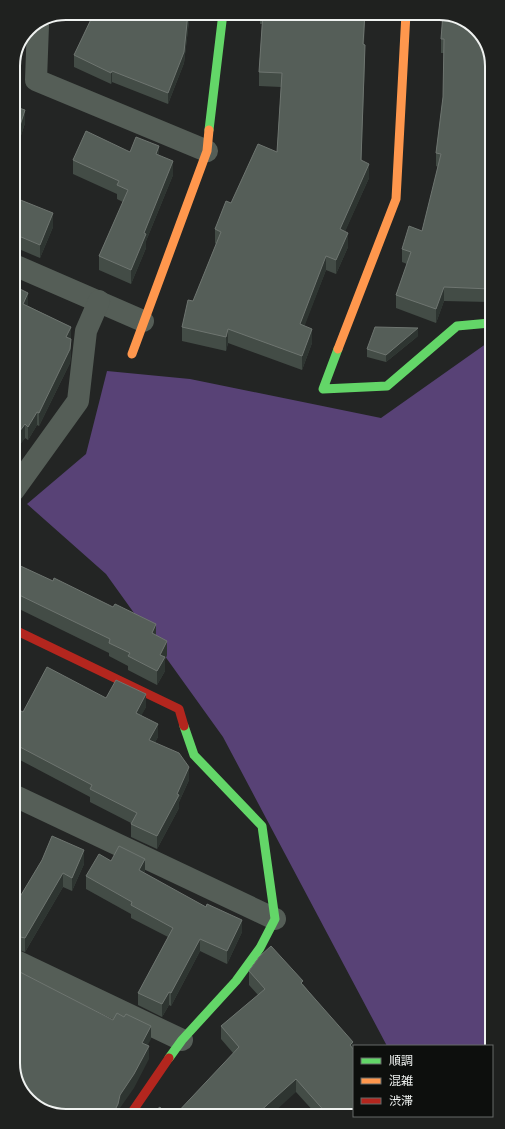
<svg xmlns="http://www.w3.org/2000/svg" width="505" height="1129" viewBox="0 0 505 1129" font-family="Arial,'Noto Sans JP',sans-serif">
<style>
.forest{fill:#584276}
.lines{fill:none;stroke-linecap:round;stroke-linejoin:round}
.street{stroke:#555e57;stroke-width:22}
.fast{stroke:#63d668;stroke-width:9}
.slow{stroke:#ff974d;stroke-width:9}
.jam{stroke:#b3261e;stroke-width:9}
.wall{fill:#434c46}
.shaded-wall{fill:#2e3531}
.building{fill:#555e58;stroke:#6e7570}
.rim{fill:none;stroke:#eff2f0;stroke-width:2}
</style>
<rect width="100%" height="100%" fill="#232524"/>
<polygon class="forest" points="490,341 492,1046 387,1046 223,737 106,574 27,504 86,454 107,371 190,379 381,418"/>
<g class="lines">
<g class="street">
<polyline points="38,25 36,80 207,151"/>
<polyline points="14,265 143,321"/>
<polyline points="14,490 78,401 86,331 99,301"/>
<polyline points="15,796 275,919"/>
<polyline points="16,961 182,1040"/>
</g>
<g class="fast">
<polyline points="209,130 223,13"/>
<polyline points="338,349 323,389 387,386 457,326 490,323"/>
<polyline points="169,1058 182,1040 236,981 260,948 275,919 262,826 194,755 184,726"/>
</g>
<g class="slow">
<polyline points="338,349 396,199 406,13"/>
<polyline points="132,354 207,151 209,130"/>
</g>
<g class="jam">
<polyline points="15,630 179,709 184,726"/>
<polyline points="130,1115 169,1058"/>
</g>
</g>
<g class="wall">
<polygon points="84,13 190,13 184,63 168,104 112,82 111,84 74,67 74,55 91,20 84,20"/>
<polygon points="260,13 365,13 364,45 365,59 361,160 369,178 345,231 348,247 336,274 326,270 304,326 312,343 302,370 228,343 226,351 182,341 182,327 193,301 216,244 215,243 215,229 231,203 277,152 281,87 259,86 259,72 262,24 260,24"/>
<polygon points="443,13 489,49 490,302 444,301 436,323 396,308 396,295 407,264 402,262 402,249 422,231 438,167 436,166 436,153 443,97 444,53 441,53 441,39"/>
<polygon points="13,106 25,123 15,154 13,154"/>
<polygon points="130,152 159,156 173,175 146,241 146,248 131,284 99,270 99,256 123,202 117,199 117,194 73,174 73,160"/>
<polygon points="13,201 53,227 40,258 14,247"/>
<polygon points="14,286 28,306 71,327 71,353 70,363 39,426 37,425 28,440 25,438 17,448 14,445"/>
<polygon points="418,336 386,362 367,357 367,349"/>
<polygon points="14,563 156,636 167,655 165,660 165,671 157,685 128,670 128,666 109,656 109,653 15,607"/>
<polygon points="106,698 146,707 141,715 158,737 155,742 189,780 179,802 179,808 157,849 131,837 131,823 90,802 90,797 20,760 18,766 15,764 15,708 23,712"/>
<polygon points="42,860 84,864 72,891 63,887 25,952 16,949 15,905"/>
<polygon points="111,861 145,871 144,873 242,932 227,964 200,951 171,1006 169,1005 162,1017 138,1005 138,993 168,937 131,918 131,914 86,889 86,876"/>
<polygon points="249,971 303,984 353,1049 354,1114 316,1114 296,1092 233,1053 221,1039 221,1026 258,995 249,985"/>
</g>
<g class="shaded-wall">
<polygon points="188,13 190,13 184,63 168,104 168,93"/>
<polygon points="365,13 363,58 363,44"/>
<polygon points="365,45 365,59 361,174 361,160"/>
<polygon points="112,71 112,82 111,84 111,73"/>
<polygon points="25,110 25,123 15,154 15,141"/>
<polygon points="159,146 159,160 156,154"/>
<polygon points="173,161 173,175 146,241 146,248 131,284 131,270 144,233"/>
<polygon points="369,164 369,178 340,243 340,229"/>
<polygon points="53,213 53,227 40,258 40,245"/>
<polygon points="348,233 348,247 336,274 336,260"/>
<polygon points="326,256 326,270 300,338 300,324"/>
<polygon points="444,287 444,301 436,323 436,309"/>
<polygon points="28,293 28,307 23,304"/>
<polygon points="71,327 71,353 70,363 39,426 39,413 66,337"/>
<polygon points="418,328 418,336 386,362 386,355"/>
<polygon points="228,329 228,343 226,351 226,337"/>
<polygon points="312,329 312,343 302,370 302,356"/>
<polygon points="37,412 37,425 28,440 28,427"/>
<polygon points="25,424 25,438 17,448 17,435"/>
<polygon points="156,624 156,638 152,633"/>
<polygon points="167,641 167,655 165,660 165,671 157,685 157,671 160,655"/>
<polygon points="146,694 146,707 136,726 136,713"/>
<polygon points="158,724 158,737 149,753 149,740"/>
<polygon points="20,747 20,760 18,766 18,753"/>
<polygon points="189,767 189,780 179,802 179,808 157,849 157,836"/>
<polygon points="84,850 84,864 72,891 72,878"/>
<polygon points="145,859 145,871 139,883 139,870"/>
<polygon points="63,873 63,887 25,952 25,938"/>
<polygon points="242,920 242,932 227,964 227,951"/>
<polygon points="200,939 200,951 171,1006 171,993"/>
<polygon points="169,992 169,1005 162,1017 162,1004"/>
<polygon points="151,1026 151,1039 142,1056 142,1043"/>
<polygon points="353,1042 353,1056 350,1045"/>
<polygon points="149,1046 149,1059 134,1088 120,1108 118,1115 112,1116 120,1095"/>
<polygon points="296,1079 296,1092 272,1114 257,1114"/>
</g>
<g class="building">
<polygon points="94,13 188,13 184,52 168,93 112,71 111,73 74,55"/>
<polygon points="263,13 365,13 363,44 365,45 361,160 369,164 340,229 348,233 336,260 326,256 300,324 312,329 302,356 228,329 226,337 182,327 188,300 193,301 221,232 215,229 226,201 231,203 258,144 277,152 282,73 259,72"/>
<polygon points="443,13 471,24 489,49 490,289 444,287 436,309 396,295 411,252 402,249 409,226 422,231 441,154 436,153 443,97 444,39 441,39"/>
<polygon points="13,106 25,110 15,141 13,140"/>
<polygon points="86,131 130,152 136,137 159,146 156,154 173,161 144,233 146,234 131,270 99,256 128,190 117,185 119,181 73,160"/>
<polygon points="18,199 53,213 40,245 14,234 13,201 16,202"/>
<polygon points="14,286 28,293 23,304 71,327 66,337 71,339 70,349 39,413 37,412 28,427 25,424 17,435 14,431"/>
<polygon points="375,327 418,328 386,355 367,349"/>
<polygon points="14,563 53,581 54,578 113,607 115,604 156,624 152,633 167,641 160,655 165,657 157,671 128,656 130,653 109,643 110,639 15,593"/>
<polygon points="47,667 106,698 116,680 146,694 136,713 158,724 149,740 179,753 189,767 177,794 179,795 157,836 131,824 137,813 90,789 92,785 20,747 18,753 15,751 15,708 23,712"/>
<polygon points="52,836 84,850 72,878 63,873 25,938 16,936 15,905 42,860"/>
<polygon points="119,846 145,859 139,870 206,907 207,904 242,920 227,951 200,939 171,993 169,992 162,1004 138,993 173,928 131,905 132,902 86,876 99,854 111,861"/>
<polygon points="271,946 303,981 301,983 353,1042 350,1045 354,1050 354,1114 327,1114 296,1079 257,1114 175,1115 239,1047 221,1026 265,989 249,971 260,956"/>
<polygon points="16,970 113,1020 117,1013 124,1017 126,1014 151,1026 142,1043 149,1046 134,1074 120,1095 118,1104 112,1116 63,1116 34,1105 16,1080"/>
<polygon points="160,1107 165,1115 149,1115"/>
</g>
<path d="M0 0H505V1129H0ZM66 20H439A46 46 0 0 1 485 66V1063A46 46 0 0 1 439 1109H66A46 46 0 0 1 20 1063V66A46 46 0 0 1 66 20Z" fill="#1f211f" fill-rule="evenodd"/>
<path class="rim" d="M66 20H439A46 46 0 0 1 485 66V1063A46 46 0 0 1 439 1109H66A46 46 0 0 1 20 1063V66A46 46 0 0 1 66 20Z"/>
<rect x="353" y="1045" width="140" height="72" fill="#0d0f0d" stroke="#676a68"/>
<rect x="361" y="1058" width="20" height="6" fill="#63d668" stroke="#676a68"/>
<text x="389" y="1065" font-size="12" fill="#eff2f0">順調</text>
<rect x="361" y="1078" width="20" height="6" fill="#ff974d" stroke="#676a68"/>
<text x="389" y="1085" font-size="12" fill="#eff2f0">混雑</text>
<rect x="361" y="1098" width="20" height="6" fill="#b3261e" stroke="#676a68"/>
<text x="389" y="1105" font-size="12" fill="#eff2f0">渋滞</text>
</svg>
